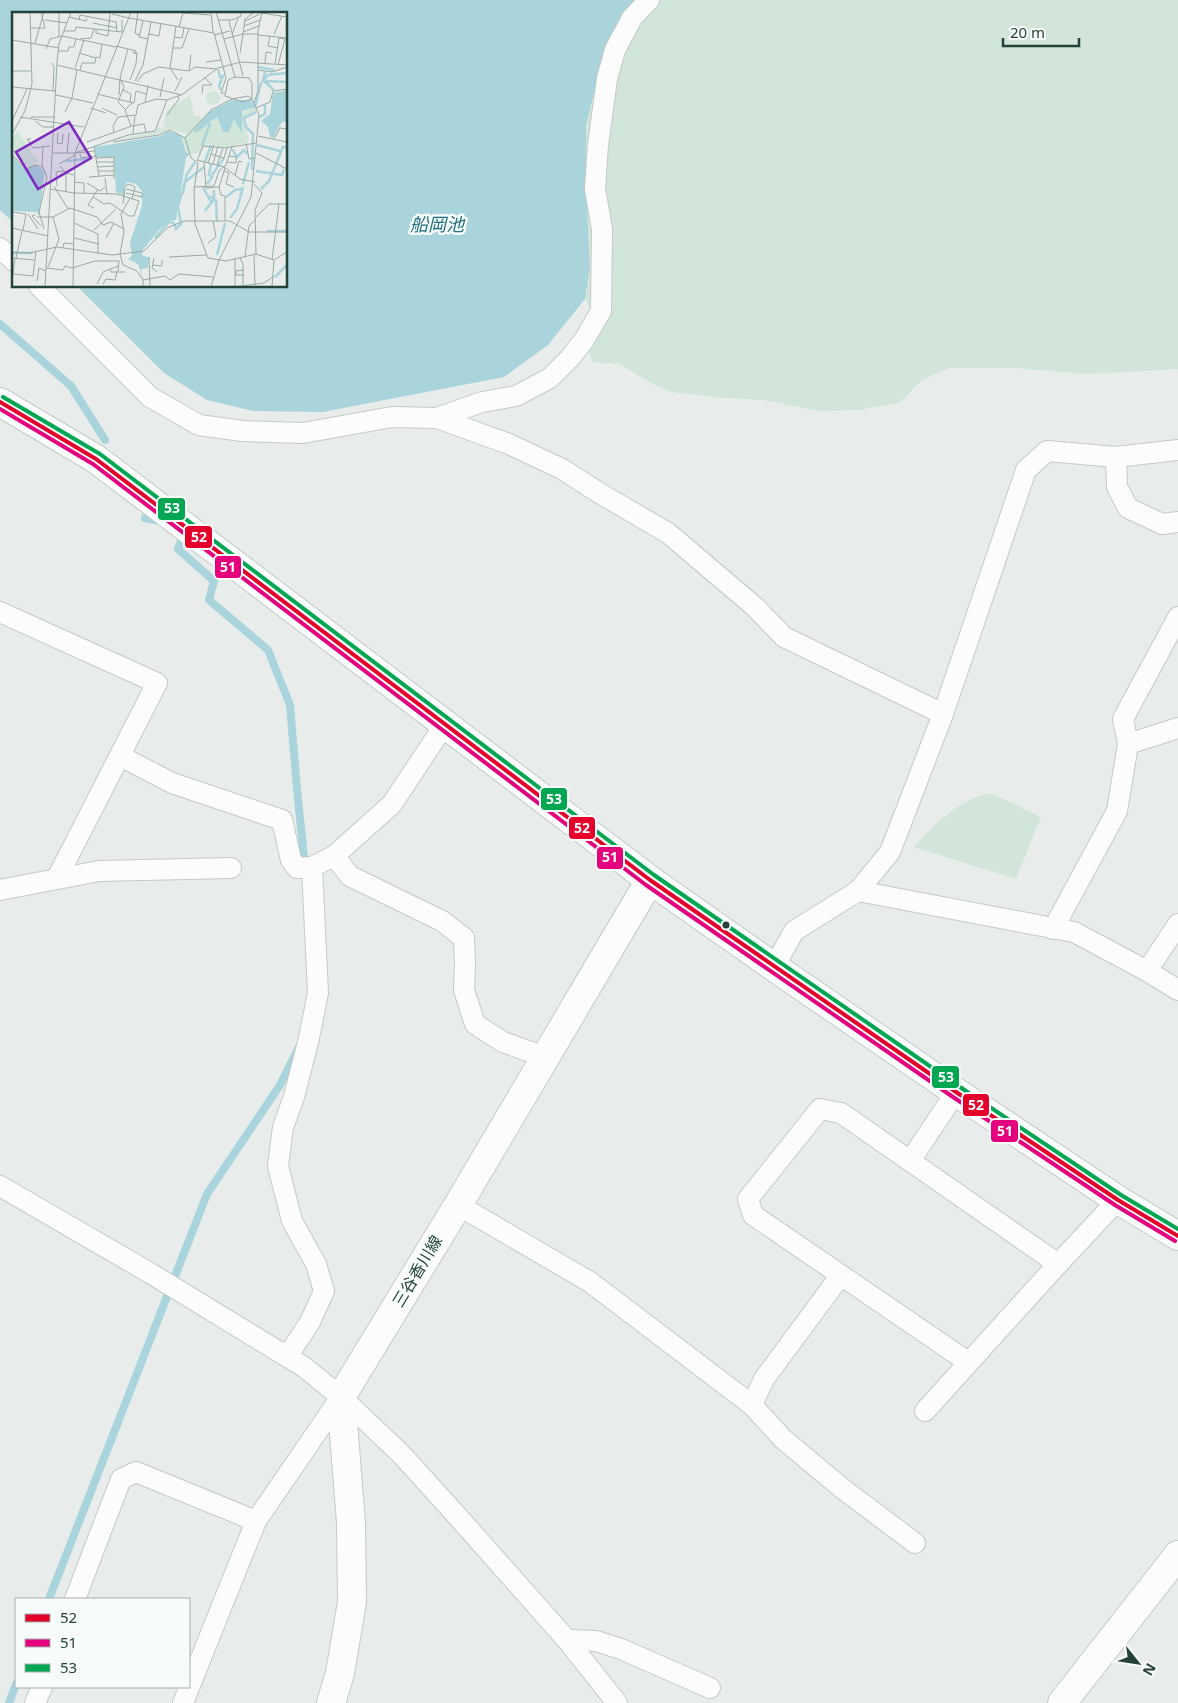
<svg xmlns="http://www.w3.org/2000/svg" width="1178" height="1703" viewBox="0 0 1178 1703" font-family="'Noto Sans','Noto Sans JP',sans-serif">
<style>
.green{fill:#d1e6d8}
.water{fill:#a9d4db}
.lines{fill:none;stroke-linecap:round;stroke-linejoin:round}
.stream{stroke:#a9d4db;stroke-width:8}
.street-casing{stroke:#c5cac8;stroke-width:22}
.secondary-casing{stroke:#c3cbc8;stroke-width:30}
.street{stroke:#fcfcfc;stroke-width:20}
.secondary{stroke:#fcfcfc;stroke-width:28}
.bus-1-casing{stroke:#f7fbf9;stroke-width:8}
.bus-2-casing{stroke:#f7fbf9;stroke-width:8}
.bus-3-casing{stroke:#f7fbf9;stroke-width:8}
.bus-1{stroke:#e4002b;stroke-width:4}
.bus-2{stroke:#e5007d;stroke-width:4}
.bus-3{stroke:#00a651;stroke-width:4}
.bus-dot{fill:#24423a;stroke:#f7fbf9;stroke-width:2}
.labels{text-anchor:middle;stroke-width:5;stroke-linejoin:round;paint-order:stroke}
.street-label{font-size:16px;fill:#24423a;stroke:#f7fbf9}
.water-label{font-size:18px;font-style:italic;fill:#1c6f80;stroke:#f7fbf9}
.inset-river{fill:none;stroke:#a9d4db;stroke-width:2.5}
.inset-road{fill:none;stroke:#9aa9a4;stroke-width:1}
.view{fill:#7b2cbf;fill-opacity:0.15;stroke:#7b2cbf;stroke-width:2.5}
.inset-edge{fill:none;stroke:#24423a;stroke-width:2.5}
.line-badge{stroke:#f7fbf9;stroke-width:2}
.badge-label{font-size:14px;text-anchor:middle;font-weight:bold;fill:#fff}
</style>
<rect width="100%" height="100%" fill="#e8edeb"/>
<g class="green">
<polygon points="638,0 1178,0 1178,369 1086,374 1016,368 949,368 922,380 900,403 858,410 820,411 763,400 724,398 671,392 651,383 620,364 592,362 588,347 596,321 585,299 590,267 587,207 586,125 605,48"/>
<path d="M 991,793 L 1041,817 L 1016,879 L 914,847 C 937,822 956,801 991,793 Z"/>
</g>
<polygon class="water" points="0,0 638,0 605,48 586,125 587,207 590,267 585,299 548,345 504,377 323,412 253,411 207,400 164,373 77,286 286,286 286,14 14,14 14,223 0,210"/>
<g class="lines">
<g class="stream">
<polyline points="0,324 71,386 105,440"/>
<polyline points="145,518 160,521"/>
<polyline points="184,532 178,549 214,581 209,600 268,650 290,705 297,789 305,867"/>
<polyline points="49,1599 207,1194 280,1085 299,1047"/>
<polyline points="9,1703 16,1684"/>
</g>
<g class="street-casing">
<g id="street">
<polyline points="0,248 14,261"/>
<polyline points="39,286 150,397 199,425 242,431 303,433 392,417 437,418 509,444 562,469 601,494 668,533 755,607 784,637 943,714"/>
<polyline points="437,418 482,402 516,396 550,378 570,358 584,340 601,311 602,229 595,189 598,145 607,79 615,50 632,18 649,0"/>
<polyline points="1116,457 1117,487 1128,508 1162,524 1178,522"/>
<polyline points="0,612 157,683 57,878"/>
<polyline points="1128,744 1178,728"/>
<polyline points="120,756 172,783 282,820 291,860 297,868 312,867 334,856 392,804 445,724"/>
<polyline points="334,856 350,876 442,921 464,938 465,964 464,990 475,1024 503,1042 545,1057"/>
<polyline points="0,890 99,871 231,868"/>
<polyline points="858,891 890,852 943,714 1026,470 1047,451 1116,457 1178,450"/>
<polyline points="1053,929 1117,811 1128,744 1123,719 1178,617"/>
<polyline points="774,967 794,931 858,891 1074,932 1147,971 1178,990"/>
<polyline points="1147,971 1178,924"/>
<polyline points="910,1161 956,1092"/>
<polyline points="0,1186 150,1273 304,1367 341,1397 401,1454 459,1518 567,1640 617,1703"/>
<polyline points="458,1205 590,1282 752,1405 783,1439 843,1489 915,1543"/>
<polyline points="287,1357 310,1322 324,1291 316,1264 292,1221 278,1166 283,1127 294,1097 309,1038 318,993 312,867"/>
<polyline points="968,1362 753,1215 748,1199 820,1109 841,1113 1058,1264"/>
<polyline points="752,1405 764,1379 841,1275"/>
<polyline points="925,1411 1058,1264 1118,1200"/>
<polyline points="75,1599 121,1479 136,1472 256,1521"/>
<polyline points="567,1640 596,1641 621,1649 710,1688"/>
<polyline points="35,1703 42,1687"/>
<polyline points="183,1703 256,1521 341,1397"/>
</g>
</g>
<g class="secondary-casing">
<g id="secondary">
<polyline points="0,402 96,459 650,880 774,967 956,1092 1118,1200 1178,1236"/>
<polyline points="331,1703 340,1673 352,1602 351,1523 341,1397 458,1205 650,880"/>
<polyline points="1062,1703 1178,1555"/>
</g>
</g>
<use href="#street" class="street"/>
<use href="#secondary" class="secondary"/>
<g class="bus-1-casing">
<polyline id="bus-1" points="0,402 96,459 650,880 956,1092 1118,1200 1178,1236"/>
</g>
<g class="bus-2-casing">
<polyline id="bus-2" points="0,409 93,464 646,885 953,1097 1115,1205 1175,1241"/>
</g>
<g class="bus-3-casing">
<polyline id="bus-3" points="3,397 100,454 654,875 960,1087 1121,1195 1178,1229"/>
</g>
<use href="#bus-1" class="bus-1"/>
<use href="#bus-2" class="bus-2"/>
<use href="#bus-3" class="bus-3"/>
</g>
<circle class="bus-dot" cx="726" cy="925" r="4.5"/>
<g class="labels">
<g class="street-label">
<text transform="translate(417 1271) rotate(-59)" y="6">三谷香川線</text>
</g>
<g class="water-label">
<text x="437" y="231">船岡池</text>
</g>
</g>
<g transform="translate(12 12)">
<rect width="275" height="275" fill="#e8edeb"/>
<path d="M194 86a7 7 0 1 1 14 0a7 7 0 1 1-14 0ZM 178,83 L 182,104 L 189,104 L 188,108 L 195,105 L 198,111 L 205,105 L 211,120 L 217,120 L 222,109 L 230,122 L 230,100 L 243,95 L 245,98 L 232,107 L 237,130 L 213,136 L 199,132 L 191,135 L 188,141 L 179,142 L 175,140 L 169,124 L 173,125 L 176,122 L 158,117 L 147,122 L 96,130 L 143,119 L 147,114 L 150,118 L 155,98 ZM 6,120 L 26,149 L 19,156 L 0,144 L 0,125 Z" fill="#d1e6d8"/>
<path d="M 275,78 L 275,110 L 270,110 L 261,126 L 258,125 L 256,115 L 249,109 L 258,102 L 261,81 ZM 220,88 L 239,88 L 243,95 L 230,99 L 230,122 L 222,108 L 217,120 L 211,120 L 205,105 L 184,121 L 182,118 L 197,100 ZM 157,119 L 169,124 L 174,140 L 178,142 L 174,146 L 164,208 L 157,209 L 147,218 L 130,239 L 131,244 L 137,245 L 136,256 L 129,257 L 131,267 L 126,252 L 116,247 L 120,244 L 118,230 L 130,194 L 130,179 L 124,172 L 116,170 L 112,174 L 113,184 L 104,180 L 102,145 L 84,145 L 83,135 L 148,124 ZM 0,144 L 13,157 L 24,153 L 33,159 L 27,204 L 25,200 L 0,199 Z" fill="#a9d4db"/>
<path class="inset-river" d="M 246,55 L 262,58M 206,57 L 208,65 L 211,64 L 207,74 L 209,78M 253,60 L 251,68 L 262,78M 254,69 L 275,70M 243,95 L 249,71 L 256,63 L 275,61M 247,105 L 253,102 L 253,93M 245,133 L 268,139M 190,134 L 198,111M 220,137 L 225,145 L 232,138 L 235,142M 54,149 L 75,147M 193,150 L 199,133M 240,158 L 241,122 L 234,115 L 232,106 L 244,100M 244,159 L 270,163 L 272,157M 200,163 L 212,146M 195,172 L 200,165 L 197,163 L 199,152M 231,172 L 237,150M 191,175 L 199,190M 249,177 L 257,169 L 271,135 L 275,135M 171,182 L 173,170 L 192,155M 198,184 L 204,189 L 205,209M 214,185 L 223,178 L 230,177M 193,199 L 202,187 L 202,178M 218,206 L 225,197 L 231,175M 255,219 L 275,219M 143,226 L 157,210 L 162,211 L 164,217 L 169,212 L 166,195 L 175,162 L 183,150M 0,241 L 21,241M 205,243 L 213,211M 263,265 L 275,253"/>
<path class="inset-road" d="M 126,0 L 123,21 L 128,24M 199,0 L 201,20M 171,1 L 198,3M 241,1 L 233,7 L 231,22 L 246,22M 250,1 L 275,5M 100,2 L 117,6M 57,5 L 74,9 L 75,6M 117,6 L 202,21 L 214,66 L 209,81 L 213,81M 33,8 L 55,11M 67,8 L 68,3 L 104,10 L 105,19M 206,8 L 220,8 L 229,4 L 229,0M 131,9 L 127,25 L 136,27M 217,9 L 231,64M 233,9 L 248,2M 81,11 L 105,16M 164,14 L 158,56 L 166,68M 232,14 L 248,8M 167,15 L 171,0M 19,16 L 33,16 L 29,0M 84,17 L 84,21 L 96,24 L 98,0M 52,19 L 63,19 L 64,15 L 110,20 L 110,8M 231,20 L 247,14M 137,22 L 147,24 L 149,11M 262,22 L 270,4M 202,23 L 218,19M 220,23 L 226,6M 246,23 L 275,26M 258,24 L 256,34 L 266,36M 47,25 L 47,0M 162,25 L 170,26 L 172,16M 68,27 L 79,26 L 82,17M 212,27 L 231,22 L 228,41M 0,28 L 47,36M 23,31 L 32,0M 104,34 L 124,39M 161,36 L 170,36 L 177,17M 34,37 L 38,27 L 50,24 L 104,35M 46,39 L 56,39 L 57,35 L 62,35 L 64,26M 67,41 L 84,46M 194,50 L 209,48M 39,51 L 42,54 L 41,79M 253,51 L 254,40 L 260,41M 263,52 L 267,26 L 273,27 L 266,53M 45,53 L 170,83M 63,56 L 72,28M 68,58 L 70,51 L 83,51 L 84,45 L 88,46 L 90,32M 245,58 L 260,60 L 275,55M 0,59 L 19,59M 177,59 L 179,43M 223,65 L 238,66M 108,66 L 112,75 L 106,90 L 114,98M 108,66 L 116,37M 118,68 L 124,52 L 125,41 L 121,40 L 125,43M 123,69 L 131,53 L 139,10M 125,70 L 131,62 L 147,55 L 177,59 L 183,55 L 204,57M 0,75 L 43,79M 111,78 L 119,82 L 118,90M 163,79 L 170,65M 190,81 L 191,73 L 200,73 L 192,65M 85,82 L 122,91 L 124,79 L 134,82M 44,83 L 81,91M 107,83 L 108,67M 148,85 L 152,66M 133,91 L 136,73M 242,91 L 246,79 L 246,19 L 250,0M 79,96 L 94,101M 90,96 L 105,103M 244,96 L 258,90 L 261,79 L 275,77M 53,100 L 60,86 L 65,57M 124,103 L 126,93 L 144,87 L 155,88M 155,103 L 167,87 L 166,84M 8,105 L 72,115M 19,105 L 43,105M 0,109 L 15,77M 23,109 L 31,115 L 41,115M 119,114 L 113,98 L 120,91M 102,120 L 101,114 L 106,105 L 123,103 L 121,122M 46,121 L 45,131 L 50,132 L 51,122M 0,122 L 13,99 L 20,72 L 18,0M 246,124 L 275,130M 173,126 L 199,98 L 220,87 L 236,84 L 240,87 L 240,71 L 237,66M 19,127 L 15,127 L 21,136 L 38,134M 262,127 L 268,116 L 275,117M 75,130 L 120,114 L 132,112 L 134,120M 101,130 L 147,123 L 158,118 L 173,126 L 179,146 L 186,151 L 182,178 L 183,212 L 196,246 L 214,249 L 244,242 L 262,248 L 275,240M 234,131 L 237,147 L 243,146M 82,134 L 87,164M 31,135 L 30,153 L 35,165 L 27,200 L 32,217M 41,141 L 63,141 L 116,123 L 143,119 L 155,88 L 171,82 L 206,56 L 229,50 L 275,53M 55,141 L 57,121M 64,141 L 83,139M 244,141 L 275,157M 68,142 L 69,146 L 84,144M 199,142 L 212,146 L 215,136M 0,143 L 14,157 L 24,153 L 30,155M 84,146 L 102,145 L 102,167M 185,148 L 212,155 L 228,167 L 243,170M 185,149 L 191,134 L 213,136 L 244,131M 85,150 L 102,150M 192,150 L 194,176 L 207,175M 215,150 L 224,151 L 224,145 L 217,144M 196,151 L 202,133M 47,152 L 63,143M 201,152 L 206,134M 205,153 L 211,136M 48,154 L 54,161 L 62,163M 85,155 L 102,154M 86,159 L 102,159M 212,159 L 217,161 L 214,172 L 222,175M 54,161 L 54,179M 223,163 L 227,149 L 230,150M 77,165 L 102,163M 93,166 L 95,182M 62,170 L 72,171 L 72,182M 75,171 L 88,179 L 93,175M 242,172 L 250,181 L 243,198 L 244,242M 42,174 L 56,197M 45,174 L 44,160 L 52,159M 182,175 L 202,174 L 207,159 L 214,153 L 220,134M 38,177 L 62,181 L 105,182 L 127,189 L 122,204 L 117,204 L 98,191 L 92,192 L 81,185M 114,177 L 130,181 L 130,185M 114,181 L 130,185M 111,192 L 113,174 L 117,172 L 123,175 L 120,187M 82,196 L 76,193 L 86,177M 0,200 L 14,202 L 11,218M 16,202 L 26,217M 23,203 L 20,204 L 29,214M 25,205 L 41,205 L 58,196 L 85,205 L 91,213 L 99,210 L 112,217M 244,205 L 257,192 L 267,192M 213,209 L 213,184 L 209,183 L 207,175 L 213,156M 62,211 L 86,222 L 86,241M 0,216 L 36,224M 82,218 L 104,197M 62,226 L 87,232M 94,226 L 102,211M 196,231 L 204,225 L 201,209M 51,236 L 52,231 L 62,232M 0,240 L 17,241 L 45,235 L 100,243 L 132,239 L 155,216 L 172,209 L 218,209 L 237,220 L 275,220M 108,242 L 112,220 L 109,202 L 118,186M 108,242 L 111,253 L 125,259 L 131,268M 242,243 L 243,273M 137,245 L 138,275M 157,245 L 194,243M 233,245 L 237,214 L 244,207M 0,246 L 22,248M 3,246 L 1,262 L 21,264 L 24,239M 4,246 L 10,219M 142,246 L 140,256 L 145,260M 228,246 L 231,252 L 231,273M 260,248 L 267,192 L 275,192M 141,253 L 150,254 L 150,248M 36,255 L 47,227 L 41,205M 34,256 L 51,258 L 53,254 L 60,256 L 83,249 L 107,249 L 106,259M 98,257 L 99,260 L 113,260M 232,258 L 224,259 L 224,263 L 232,263M 25,269 L 27,256 L 34,259M 85,272 L 91,260 L 106,254M 91,272 L 94,267 L 103,268 L 105,259M 33,275 L 45,50 L 47,32 L 59,0M 61,275 L 63,141 L 119,0M 131,275 L 131,268 L 153,264 L 158,268 L 167,262 L 201,265M 199,275 L 207,248 L 239,185 L 247,103 L 240,87 L 231,90 L 213,84 L 216,68 L 223,65 L 204,0M 221,275 L 223,274 L 223,247M 223,275 L 252,271 L 262,264M 260,275 L 262,248"/>
<path class="view" d="M 57,110 L 79,146 L 26,177 L 4,140 Z"/>
<rect width="275" height="275" class="inset-edge"/>
</g>
<g class="line-badge">
<rect x="157" y="497" width="29" height="24" rx="5" fill="#00a651"/>
<rect x="184" y="525" width="29" height="24" rx="5" fill="#e4002b"/>
<rect x="214" y="555" width="28" height="24" rx="5" fill="#e5007d"/>
<rect x="540" y="787" width="28" height="24" rx="5" fill="#00a651"/>
<rect x="568" y="816" width="28" height="24" rx="5" fill="#e4002b"/>
<rect x="596" y="846" width="28" height="24" rx="5" fill="#e5007d"/>
<rect x="931" y="1065" width="29" height="24" rx="5" fill="#00a651"/>
<rect x="962" y="1093" width="28" height="24" rx="5" fill="#e4002b"/>
<rect x="990" y="1119" width="29" height="24" rx="5" fill="#e5007d"/>
</g>
<g class="badge-label">
<text x="172" y="513">53</text>
<text x="199" y="542">52</text>
<text x="228" y="572">51</text>
<text x="554" y="804">53</text>
<text x="582" y="833">52</text>
<text x="610" y="862">51</text>
<text x="946" y="1082">53</text>
<text x="976" y="1110">52</text>
<text x="1005" y="1136">51</text>
</g>
<rect x="15" y="1598" width="175" height="90" fill="#f7fbf9" stroke="#a3b1ad"/>
<rect x="25" y="1614" width="25" height="8" fill="#e4002b" stroke="#a3b1ad"/>
<text x="60" y="1623" font-size="15" fill="#24423a">52</text>
<rect x="25" y="1639" width="25" height="8" fill="#e5007d" stroke="#a3b1ad"/>
<text x="60" y="1648" font-size="15" fill="#24423a">51</text>
<rect x="25" y="1664" width="25" height="8" fill="#00a651" stroke="#a3b1ad"/>
<text x="60" y="1673" font-size="15" fill="#24423a">53</text>
<g transform="translate(1138 1663) rotate(120)" stroke="#f7fbf9" stroke-width="4" paint-order="stroke">
<path d="M0-4L9 19L0 12L-9 19Z" fill="#24423a"/>
<text y="-8" font-size="14" font-weight="bold" text-anchor="middle" fill="#24423a">N</text>
</g>
<path d="M1003 38v8h76v-8" fill="none" stroke="#24423a" stroke-width="2.5"/>
<text x="1010" y="38" font-size="15" fill="#24423a" stroke="#f7fbf9" stroke-width="4" paint-order="stroke">20 m</text>
</svg>
